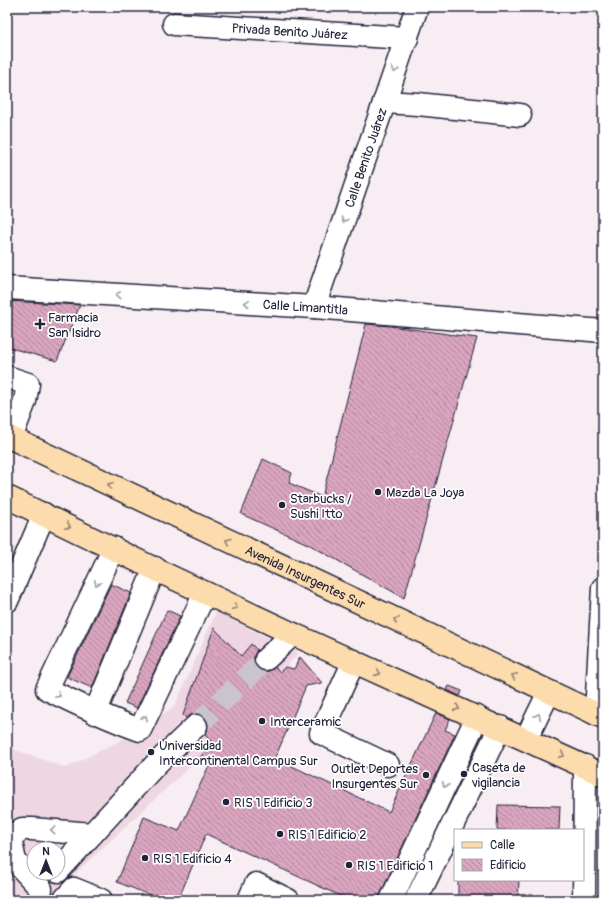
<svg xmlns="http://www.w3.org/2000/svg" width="610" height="907" viewBox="0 0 610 907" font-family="Pangolin,sans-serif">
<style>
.built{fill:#eed7e3;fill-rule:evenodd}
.building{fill:url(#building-back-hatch);stroke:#22223b}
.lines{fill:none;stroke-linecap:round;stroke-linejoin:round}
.minor-tunnel{stroke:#ccc4cd;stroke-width:22;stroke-dasharray:22 11;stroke-linecap:butt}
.minor-casing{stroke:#22223b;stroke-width:25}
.major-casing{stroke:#22223b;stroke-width:25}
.minor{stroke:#fff;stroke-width:22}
.major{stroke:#fcdcac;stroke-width:22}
.oneway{stroke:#9c9ca7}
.oneway2{stroke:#8f7f74}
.poi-dot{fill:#22223b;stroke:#fff;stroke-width:1.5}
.labels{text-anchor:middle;stroke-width:3.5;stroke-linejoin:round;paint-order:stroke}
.street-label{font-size:13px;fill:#22223b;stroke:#fff}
.poi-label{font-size:13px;fill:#22223b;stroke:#fff;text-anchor:start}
</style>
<defs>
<pattern id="building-back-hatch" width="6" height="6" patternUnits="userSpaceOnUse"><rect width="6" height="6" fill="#d9a5bf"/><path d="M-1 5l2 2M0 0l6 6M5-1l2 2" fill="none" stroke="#b0869c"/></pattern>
</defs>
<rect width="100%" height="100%" fill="#f7edf2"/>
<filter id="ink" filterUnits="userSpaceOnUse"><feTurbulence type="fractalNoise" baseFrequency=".025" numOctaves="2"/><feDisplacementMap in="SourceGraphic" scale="8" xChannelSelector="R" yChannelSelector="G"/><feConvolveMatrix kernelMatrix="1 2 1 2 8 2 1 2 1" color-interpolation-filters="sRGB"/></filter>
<g filter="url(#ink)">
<path class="built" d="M 216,612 L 299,653 L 200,757 L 47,900 L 7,900 L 7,747 L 66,768 L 135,733 L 175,706 ZM 34,849 L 58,849 L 58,873 L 34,873 Z"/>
<g class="building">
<polygon points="7,301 80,305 57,361 7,347"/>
<polygon points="366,324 390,326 477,338 404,598 310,545 241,514 263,459 292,473 289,483 322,497"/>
<polygon points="111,584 131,593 92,688 67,677"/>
<polygon points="167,610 180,616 137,708 125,703"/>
<polygon points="214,628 241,656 251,644 257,650 254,656 254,662 257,667 262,671 269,671 275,667 280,672 285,667 294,669 300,657 322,683 306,686 275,758 389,812 436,713 450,719 445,730 455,734 380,895 379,900 349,900 206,834 178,900 162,900 117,882 144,817 179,831 211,761 200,757 213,743 205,735 208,729 208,723 205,718 199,714 193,714 186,718 183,715"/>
<polygon points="449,686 462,691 460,696 447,690"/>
<polygon points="498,805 560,806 559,830 497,830"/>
<polygon points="458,880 519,880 518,900 458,900"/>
</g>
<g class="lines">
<polyline class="minor-tunnel" points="196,726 266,659"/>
<g class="minor-casing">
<g id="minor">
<path id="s1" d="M 174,24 L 407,38"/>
<polyline points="384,102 418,104 520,115"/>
<path id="s2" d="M 7,288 L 314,307 L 603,331"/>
<path id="s3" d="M 314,307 L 417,7"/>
<polyline points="7,377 28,384 25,401 11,438"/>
<path d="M 114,548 L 47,689 C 77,704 107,718 140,730 L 205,593"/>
<polyline points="7,601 44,514"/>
<polyline points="266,659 293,634"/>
<polyline points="354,661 321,733 388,765"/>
<polyline points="95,713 155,568"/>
<polyline points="596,714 603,588"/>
<polyline points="526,739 549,692"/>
<polyline points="58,871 157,763 196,726"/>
<polyline points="41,889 15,861 11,842 13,835 22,829 32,829 92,834"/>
<polyline points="64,900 74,889 101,900"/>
<polyline points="249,900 256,884 288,900"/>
<polyline points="391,900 477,717"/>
<polyline points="416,900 500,727"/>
<polyline points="584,900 585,766"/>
</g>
</g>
<g class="major-casing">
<g id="major">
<path id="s4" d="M 7,436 L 603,717"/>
<polyline points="7,497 167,575 293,634 603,775"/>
</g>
</g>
<use href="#minor" class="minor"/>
<use href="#major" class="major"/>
</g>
<defs><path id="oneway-chevron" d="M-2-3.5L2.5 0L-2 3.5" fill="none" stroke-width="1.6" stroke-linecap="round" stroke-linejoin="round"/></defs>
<g class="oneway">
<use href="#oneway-chevron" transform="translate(395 70) rotate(109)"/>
<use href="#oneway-chevron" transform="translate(344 220) rotate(109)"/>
<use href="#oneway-chevron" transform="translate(118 295) rotate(-176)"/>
<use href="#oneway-chevron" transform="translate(247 303) rotate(-176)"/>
<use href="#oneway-chevron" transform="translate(97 583) rotate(116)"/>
<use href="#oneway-chevron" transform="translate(58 695) rotate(27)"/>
<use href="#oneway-chevron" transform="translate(538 716) rotate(-64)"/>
<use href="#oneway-chevron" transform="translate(145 718) rotate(-65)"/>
<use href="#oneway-chevron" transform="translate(445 785) rotate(115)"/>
<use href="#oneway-chevron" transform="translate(53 830) rotate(-175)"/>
</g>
<g class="oneway2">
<use href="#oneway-chevron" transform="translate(110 485) rotate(-155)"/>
<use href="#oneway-chevron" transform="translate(68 526) rotate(26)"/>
<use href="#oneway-chevron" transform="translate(228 541) rotate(-155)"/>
<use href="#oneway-chevron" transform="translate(235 607) rotate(25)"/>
<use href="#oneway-chevron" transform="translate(396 620) rotate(-155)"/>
<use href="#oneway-chevron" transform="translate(378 673) rotate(24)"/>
<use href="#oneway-chevron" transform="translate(514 676) rotate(-155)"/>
<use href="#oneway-chevron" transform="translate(457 708) rotate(24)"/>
<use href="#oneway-chevron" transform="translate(562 755) rotate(25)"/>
</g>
</g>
<g class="poi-dot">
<path d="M38 318h4v4h4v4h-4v4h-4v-4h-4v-4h4z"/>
<circle cx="378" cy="492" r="4"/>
<circle cx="282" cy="505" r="4"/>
<circle cx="262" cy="721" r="4"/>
<circle cx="151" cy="752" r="4"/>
<circle cx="464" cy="774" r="4"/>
<circle cx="426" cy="775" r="4"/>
<circle cx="226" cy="802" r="4"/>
<circle cx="280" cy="834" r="4"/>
<circle cx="145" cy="858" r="4"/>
<circle cx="349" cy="865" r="4"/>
</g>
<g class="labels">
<g class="street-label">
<text dy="5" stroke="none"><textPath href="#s1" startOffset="116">Privada Benito Juárez</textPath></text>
<text dy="5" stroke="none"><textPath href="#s3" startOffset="158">Calle Benito Juárez</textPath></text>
<text dy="5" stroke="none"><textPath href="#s2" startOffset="299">Calle Limantitla</textPath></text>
<text dy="5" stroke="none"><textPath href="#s4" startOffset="330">Avenida Insurgentes Sur</textPath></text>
</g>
<g class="poi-label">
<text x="48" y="322">Farmacia<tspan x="48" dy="15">San Isidro</tspan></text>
<text x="386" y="497">Mazda La Joya</text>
<text x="290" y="503">Starbucks /<tspan x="290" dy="15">Sushi Itto</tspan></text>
<text x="270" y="726">Interceramic</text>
<text x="159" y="750">Universidad<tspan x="159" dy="15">Intercontinental Campus Sur</tspan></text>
<text x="472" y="772">Caseta de<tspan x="472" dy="15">vigilancia</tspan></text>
<text x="418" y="773" text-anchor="end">Outlet Deportes<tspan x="418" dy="15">Insurgentes Sur</tspan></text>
<text x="234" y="807">RIS 1 Edificio 3</text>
<text x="288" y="839">RIS 1 Edificio 2</text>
<text x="153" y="863">RIS 1 Edificio 4</text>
<text x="357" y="870">RIS 1 Edificio 1</text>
</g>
</g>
<rect width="610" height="907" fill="none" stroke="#fff" stroke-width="24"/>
<rect x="12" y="12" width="586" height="883" fill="none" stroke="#22223b" stroke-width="1.5" filter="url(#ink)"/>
<rect x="454" y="829" width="130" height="52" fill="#ffffff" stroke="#a7a7b1"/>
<rect x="462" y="842" width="20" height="6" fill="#fcdcac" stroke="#a7a7b1"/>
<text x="490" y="849" font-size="12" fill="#22223b">Calle</text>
<rect x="462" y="859" width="20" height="12" fill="url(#building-back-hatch)" stroke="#a7a7b1"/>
<text x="490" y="869" font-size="12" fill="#22223b">Edificio</text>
<g transform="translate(46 861)"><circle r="19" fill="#ffffff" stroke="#a7a7b1"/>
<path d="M0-3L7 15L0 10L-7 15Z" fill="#22223b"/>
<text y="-6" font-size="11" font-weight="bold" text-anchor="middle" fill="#22223b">N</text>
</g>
</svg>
